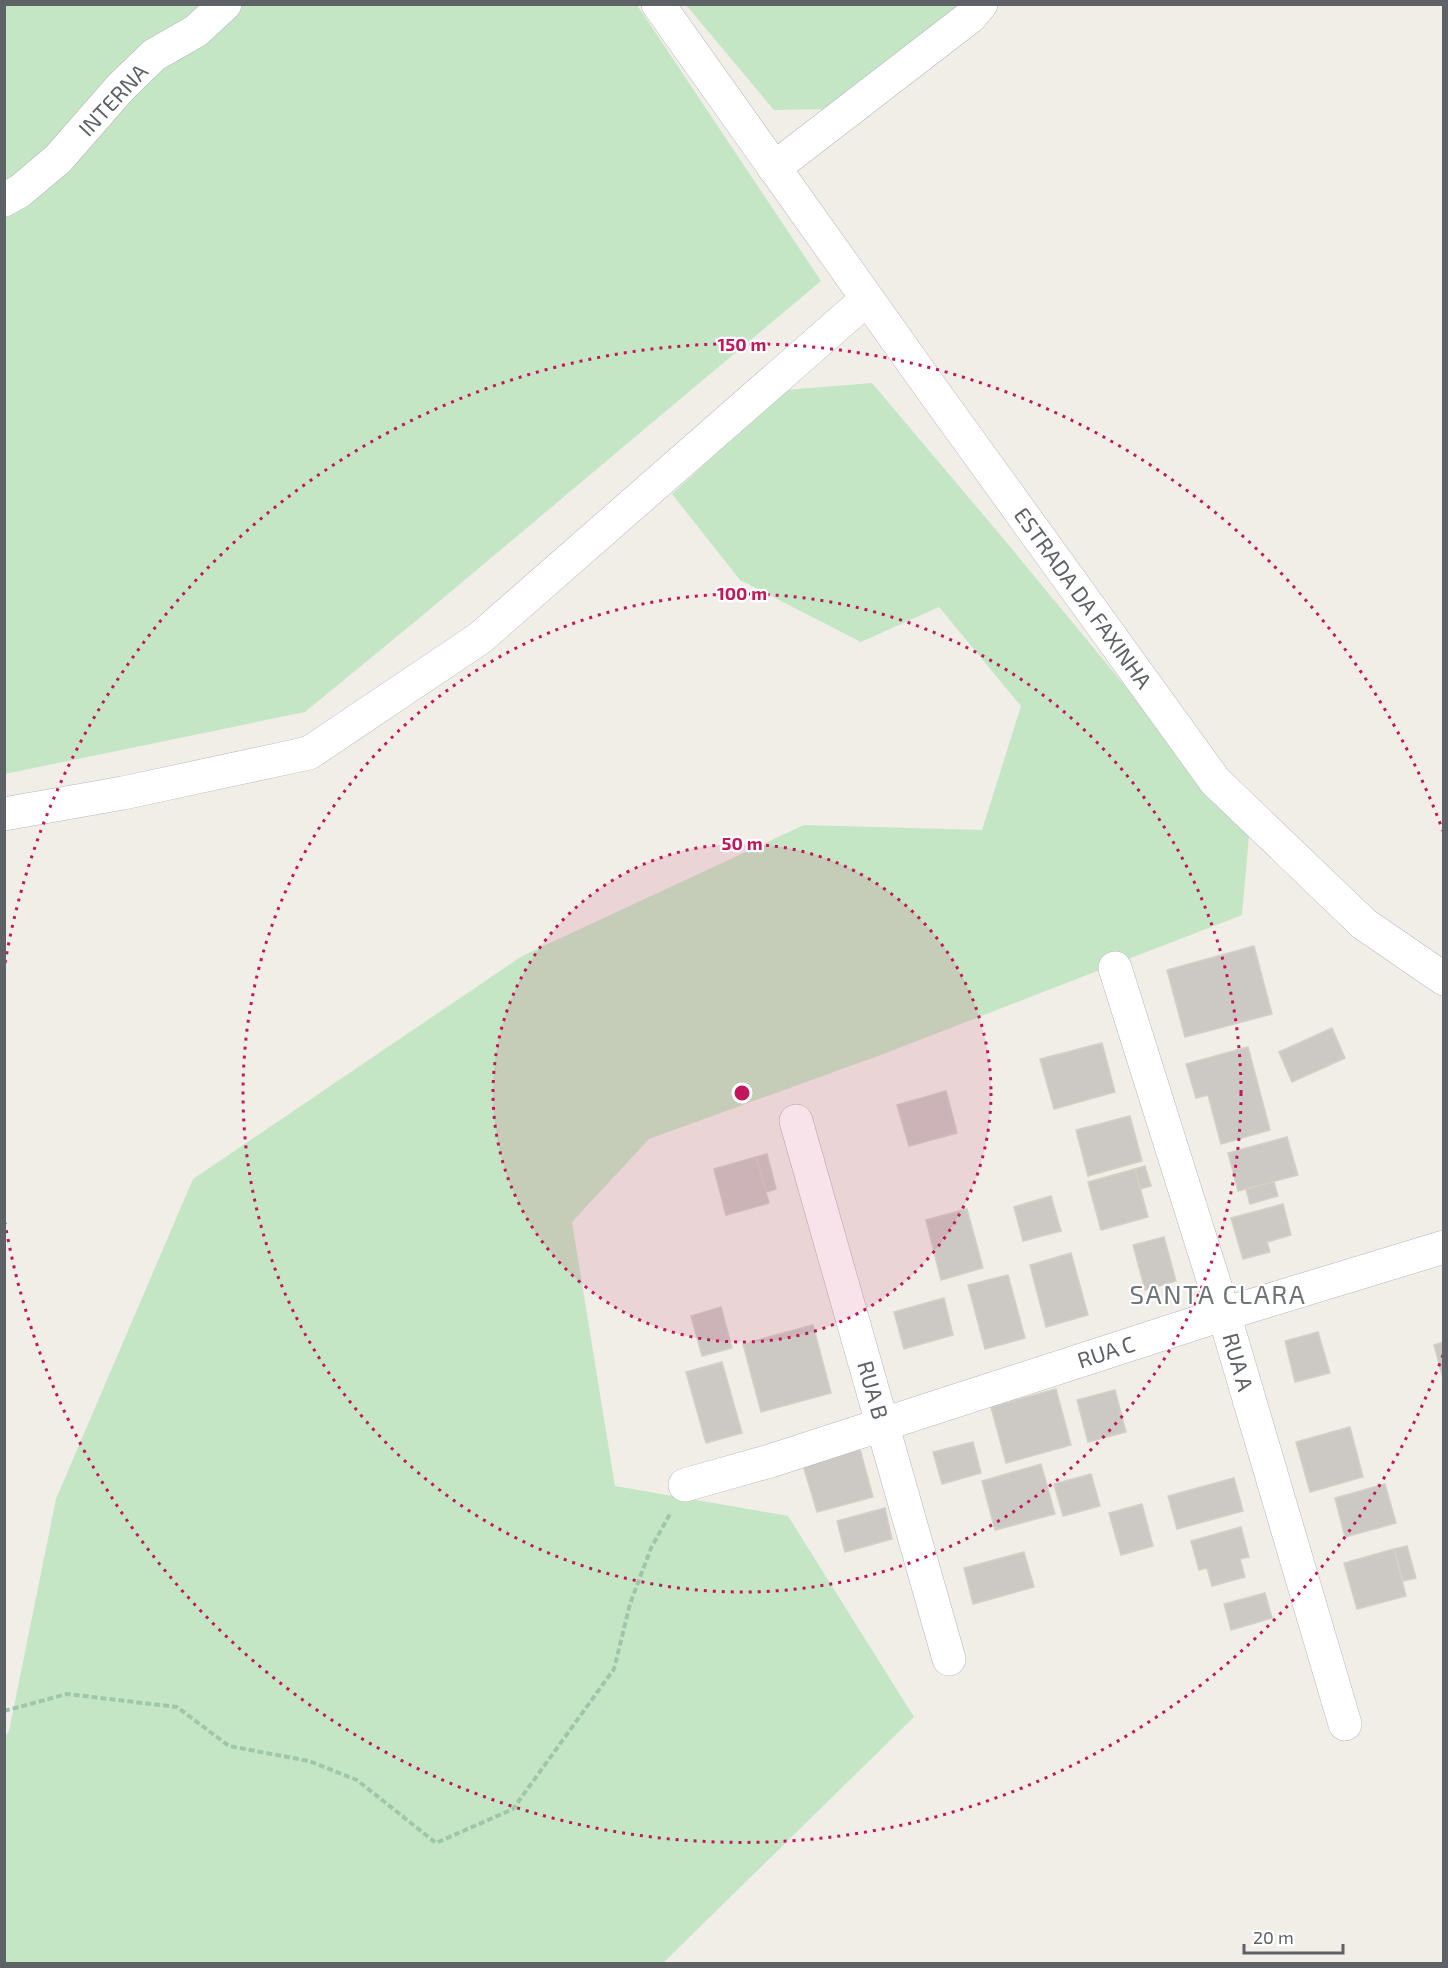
<svg xmlns="http://www.w3.org/2000/svg" width="1448" height="1968" viewBox="0 0 1448 1968" font-family="'Exo 2',sans-serif">
<style>
.green{fill:#c5e6c5}
.building{fill:#ccc9c4;stroke:#d4d0c5;stroke-width:1.5}
.lines{fill:none;stroke-linecap:round;stroke-linejoin:round}
.street-casing{stroke:#b4b7bb;stroke-width:34}
.secondary-casing{stroke:#b5b9be;stroke-width:34}
.path{stroke:#9ec7aa;stroke-width:4;stroke-dasharray:6 3;stroke-linecap:butt}
.street{stroke:#fff;stroke-width:33}
.secondary{stroke:#fff;stroke-width:33}
.ring{fill:none;stroke:#c2185b;stroke-width:3;stroke-dasharray:3 6}
.labels{text-anchor:middle;stroke-width:4.5;stroke-linejoin:round;paint-order:stroke}
.street-label{font-size:22px;fill:#5e6267;stroke:#fff}
.quarter-label{font-size:26px;letter-spacing:1.5px;fill:#6f7479;stroke:#fff}
.centre{fill:#c2185b;stroke:#fff;stroke-width:3}
.ring-label{font-size:18px;text-anchor:middle;font-weight:bold;fill:#c2185b;stroke:#fff;stroke-width:4.5;stroke-linejoin:round;paint-order:stroke}
</style>
<rect width="100%" height="100%" fill="#f0eee7"/>
<g class="green">
<polygon points="5,5 637,5 821,281 423,615 305,712 5,774"/>
<polygon points="686,5 962,5 834,109 774,110"/>
<polygon points="872,383 1002,537 1249,836 1242,915 886,1053 649,1139 572,1222 615,1486 788,1516 914,1717 662,1964 5,1963 4,1739 9,1731 56,1499 193,1179 522,956 804,825 982,830 1021,706 939,607 861,642 740,580 672,494 786,390"/>
</g>
<g class="building">
<polygon points="1254,946 1272,1014 1185,1037 1167,970"/>
<polygon points="1332,1028 1345,1058 1292,1082 1279,1052"/>
<polygon points="1102,1043 1115,1092 1054,1109 1040,1059"/>
<polygon points="1248,1047 1270,1130 1221,1144 1208,1095 1196,1098 1186,1064"/>
<polygon points="946,1091 957,1133 909,1146 897,1105"/>
<polygon points="1130,1116 1142,1161 1088,1176 1076,1130"/>
<polygon points="1287,1137 1298,1175 1238,1191 1228,1153"/>
<polygon points="767,1154 776,1189 766,1192 756,1157"/>
<polygon points="756,1157 769,1203 726,1215 714,1169"/>
<polygon points="1145,1166 1151,1186 1140,1189 1135,1169"/>
<polygon points="1135,1169 1148,1217 1101,1230 1088,1182"/>
<polygon points="1274,1182 1278,1196 1250,1204 1246,1189"/>
<polygon points="1051,1196 1061,1231 1023,1241 1014,1207"/>
<polygon points="1283,1204 1291,1235 1267,1242 1270,1252 1243,1259 1231,1218"/>
<polygon points="967,1209 983,1268 941,1280 926,1220"/>
<polygon points="1164,1237 1176,1281 1145,1290 1133,1245"/>
<polygon points="1071,1253 1088,1315 1046,1327 1030,1265"/>
<polygon points="1008,1275 1025,1338 985,1349 968,1285"/>
<polygon points="944,1298 953,1335 904,1349 894,1312"/>
<polygon points="721,1307 732,1348 702,1356 691,1316"/>
<polygon points="813,1325 831,1393 761,1412 743,1344"/>
<polygon points="1318,1332 1330,1373 1295,1382 1285,1341"/>
<polygon points="1444,1342 1444,1382 1434,1345"/>
<polygon points="722,1362 742,1433 706,1443 686,1372"/>
<polygon points="1056,1389 1071,1445 1006,1463 991,1407"/>
<polygon points="1115,1390 1126,1432 1088,1442 1077,1400"/>
<polygon points="1350,1427 1363,1477 1310,1492 1296,1442"/>
<polygon points="973,1442 981,1473 942,1484 933,1452"/>
<polygon points="860,1449 873,1497 817,1512 803,1465"/>
<polygon points="1041,1464 1055,1514 995,1530 982,1481"/>
<polygon points="1091,1474 1100,1506 1063,1516 1054,1484"/>
<polygon points="1234,1478 1243,1511 1177,1529 1168,1496"/>
<polygon points="1385,1484 1396,1523 1345,1537 1335,1498"/>
<polygon points="1142,1504 1153,1546 1121,1555 1109,1513"/>
<polygon points="885,1508 892,1539 845,1552 837,1521"/>
<polygon points="1241,1527 1249,1557 1240,1559 1245,1577 1212,1586 1207,1568 1199,1570 1191,1541"/>
<polygon points="1407,1546 1416,1578 1403,1581 1394,1549"/>
<polygon points="1394,1549 1406,1596 1357,1609 1344,1563"/>
<polygon points="1024,1552 1034,1587 973,1604 964,1568"/>
<polygon points="1265,1593 1272,1618 1231,1630 1224,1604"/>
</g>
<g class="lines">
<g class="street-casing">
<g id="street">
<polyline points="774,168 970,17 981,4"/>
<polyline points="4,200 20,191 58,159 120,88 154,55 196,31 225,4"/>
<polyline points="4,814 123,793 309,753 480,638 867,299"/>
<polyline points="1115,968 1224,1314 1345,1724"/>
<polyline points="796,1121 949,1659"/>
<polyline points="685,1485 770,1461 1224,1314 1444,1247"/>
</g>
</g>
<g class="secondary-casing">
<polyline id="secondary" points="658,4 928,384 1215,781 1364,924 1444,979"/>
</g>
<polyline class="path" points="4,1711 67,1694 177,1707 229,1746 309,1761 357,1780 436,1843 513,1809 614,1669 630,1604 651,1548 671,1512"/>
<use href="#street" class="street"/>
<use href="#secondary" class="secondary"/>
</g>
<circle cx="742" cy="1093" r="249" fill="#c2185b" fill-opacity=".12"/>
<g class="ring">
<circle cx="742" cy="1093" r="249"/>
<circle cx="742" cy="1093" r="499"/>
<path d="M1443 1355A748 748 0 0 1 5 1223M5 963A748 748 0 0 1 1443 831"/>
</g>
<g class="labels">
<g class="street-label">
<text transform="translate(113 100) rotate(-47)" y="8">INTERNA</text>
<text transform="translate(1083 598) rotate(54)" y="8">ESTRADA DA FAXINHA</text>
<text transform="translate(1106 1352) rotate(-18)" y="8">RUA C</text>
<text transform="translate(1238 1362) rotate(74)" y="8">RUA A</text>
<text transform="translate(873 1390) rotate(74)" y="8">RUA B</text>
</g>
<g class="quarter-label">
<text x="1218" y="1304">SANTA CLARA</text>
</g>
</g>
<circle cx="742" cy="1093" r="9" class="centre"/>
<g class="ring-label">
<text x="742" y="351">150 m</text>
<text x="742" y="600">100 m</text>
<text x="742" y="850">50 m</text>
</g>
<rect width="1448" height="1968" fill="none" stroke="#5e6267" stroke-width="12"/>
<path d="M1244 1944v9h99v-9" fill="none" stroke="#5e6267" stroke-width="3"/>
<text x="1253" y="1944" font-size="18" fill="#5e6267" stroke="#ffffff" stroke-width="4.5" paint-order="stroke">20 m</text>
</svg>
